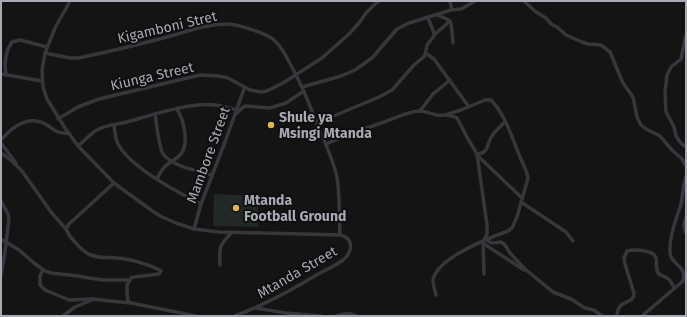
<svg xmlns="http://www.w3.org/2000/svg" width="687" height="317" viewBox="0 0 687 317" font-family="'Fira Sans',sans-serif">
<style>
.green{fill:#222924}
.lines{fill:none;stroke-linecap:round;stroke-linejoin:round}
.street{stroke:#37373b;stroke-width:3.5}
.poi-dot{fill:#dab847;stroke:#0f0f10;stroke-width:1.5}
.labels{text-anchor:middle;stroke-width:4;stroke-linejoin:round;paint-order:stroke}
.street-label{font-size:14px;fill:#a7a9b3;stroke:#0f0f10}
.poi-label{font-size:14px;font-weight:bold;fill:#a7a9b3;stroke:#0f0f10;text-anchor:start}
</style>
<rect width="100%" height="100%" fill="#141415"/>
<polygon class="green" points="214,194 258,196 258,227 213,226"/>
<g class="lines">
<g class="street">
<path d="M 70,1 L 55,28 L 45,53 L 42,70 L 43,87 L 47,99 L 65,128 L 78,146 L 114,183 L 151,210 L 162,217 L 176,223 L 194,229 L 219,232 L 340,235 C 354,238 353,252 343,260 C 335,266 326,270 318,274 C 292,290 264,305 235,316"/>
<polyline points="450,1 452,10"/>
<polyline points="524,1 536,12 546,18 551,24 557,27 566,35 582,42 588,44 601,45 610,52 623,83 633,97 637,117 641,125 646,129 660,136 672,150 682,159 686,166"/>
<polyline points="437,15 447,19 451,23 453,43"/>
<polyline points="686,34 681,59 671,67 667,75 665,92 666,112 674,127 676,136 680,142 686,147"/>
<polyline points="434,35 450,21"/>
<path d="M 45,53 L 70,58 L 78,58 C 108,52 137,45 167,37 C 186,32 205,24 226,24 C 236,24 267,33 274,40 C 284,49 289,62 295,73 C 304,90 311,108 318,126 C 325,142 333,160 337,177 C 340,196 339,216 340,235"/>
<polyline points="425,55 427,45 434,36 434,33 428,18"/>
<polyline points="1,74 42,81"/>
<path d="M 6,75 C 4,63 5,52 12,42 L 20,40 L 47,47"/>
<polyline points="302,87 341,76 355,70 372,58 397,29 409,23 451,10 461,9 475,1"/>
<polyline points="420,111 433,94 450,80"/>
<path d="M 155,114 C 157,126 158,141 162,152 C 169,166 198,171 212,175"/>
<polyline points="236,114 243,107 246,106 270,108 286,103 304,91"/>
<polyline points="58,119 78,107 99,99 200,75 219,76 228,78 250,90 261,92 267,91 283,83 322,58 349,34 359,23 366,13 376,3 379,1"/>
<polyline points="317,123 379,97 392,90 414,65 427,54 430,56 434,59 469,107"/>
<path d="M 114,125 C 115,131 115,138 118,144 C 130,167 177,192 201,204"/>
<path d="M 1,140 C 13,126 29,114 47,125 C 56,131 58,134 69,133"/>
<polyline points="1,143 16,163"/>
<path d="M 326,144 C 344,136 362,130 381,123 C 393,119 406,112 419,111 C 425,111 431,114 437,115 C 446,116 448,113 457,118 L 468,139 L 477,154 L 487,225 L 487,234 L 484,240"/>
<path d="M 78,146 C 85,140 90,134 97,130 C 104,125 119,124 127,122 C 152,115 190,102 215,105 C 223,106 230,108 237,110"/>
<polyline points="1,153 11,160 22,171 51,212 66,229"/>
<path d="M 477,154 C 490,153 486,144 492,136 C 495,131 501,126 505,122"/>
<polyline points="478,156 522,198"/>
<path d="M 157,179 C 160,173 162,168 168,164 C 171,161 175,159 178,157 C 191,146 184,121 177,109"/>
<path d="M 114,183 L 69,224 L 66,229 C 68,234 71,238 75,242 C 92,263 102,255 125,259 C 137,261 149,265 160,270 L 161,271 L 159,274 L 134,277 L 131,278 L 127,285 L 127,293 L 128,301 L 131,303 L 196,316"/>
<polyline points="1,201 8,214 9,218 5,252 1,276"/>
<polyline points="521,202 566,232 573,241"/>
<path d="M 686,217 C 684,223 683,227 686,233"/>
<polyline points="194,229 201,204 225,142 244,89"/>
<polyline points="1,239 19,250 34,263 45,271 51,273 78,276 89,278 103,280 129,280"/>
<polyline points="486,240 492,243 501,242 505,245 510,253 525,269 553,292 571,299 585,308 594,310 602,316"/>
<polyline points="481,242 524,270"/>
<polyline points="483,243 484,274"/>
<path d="M 220,265 C 219,246 219,246 232,232"/>
<polyline points="43,270 40,276 40,285 45,290 69,300 94,299"/>
<path d="M 436,295 C 435,291 433,285 433,280 C 437,258 489,238 508,231 L 512,228 L 517,217 L 528,178 C 527,171 523,164 520,157 C 512,138 506,116 491,100 L 485,100 L 461,110 L 448,114"/>
<polyline points="256,308 286,313 321,316"/>
<polyline points="63,316 75,307 94,299 110,301 131,303"/>
<path d="M 336,316 C 343,314 350,312 357,316"/>
<path d="M 617,316 C 618,297 634,306 634,293 L 625,264 L 624,258 L 627,251 C 635,249 654,250 656,258 C 658,264 654,269 659,274 C 661,276 664,276 667,278 C 671,280 672,284 674,288"/>
<path d="M 642,316 L 683,281 C 687,265 671,265 670,253 C 669,236 676,220 681,204 C 683,195 683,185 686,176"/>
</g>
</g>
<g class="poi-dot">
<circle cx="271" cy="125" r="4"/>
<circle cx="236" cy="208" r="4"/>
</g>
<g class="labels">
<g class="street-label">
<text transform="translate(167 27) rotate(-13)" y="5">Kigamboni Stret</text>
<text transform="translate(152 76) rotate(-13)" y="5">Kiunga Street</text>
<text transform="translate(208 155) rotate(-70)" y="5">Mambore Street</text>
<text transform="translate(297 272) rotate(-30)" y="5">Mtanda Street</text>
</g>
<g class="poi-label">
<text x="279" y="122">Shule ya<tspan x="279" dy="16">Msingi Mtanda</tspan></text>
<text x="244" y="205">Mtanda<tspan x="244" dy="16">Football Ground</tspan></text>
</g>
</g>
<rect width="687" height="317" fill="none" stroke="#a7a9b3" stroke-width="4"/>
</svg>
